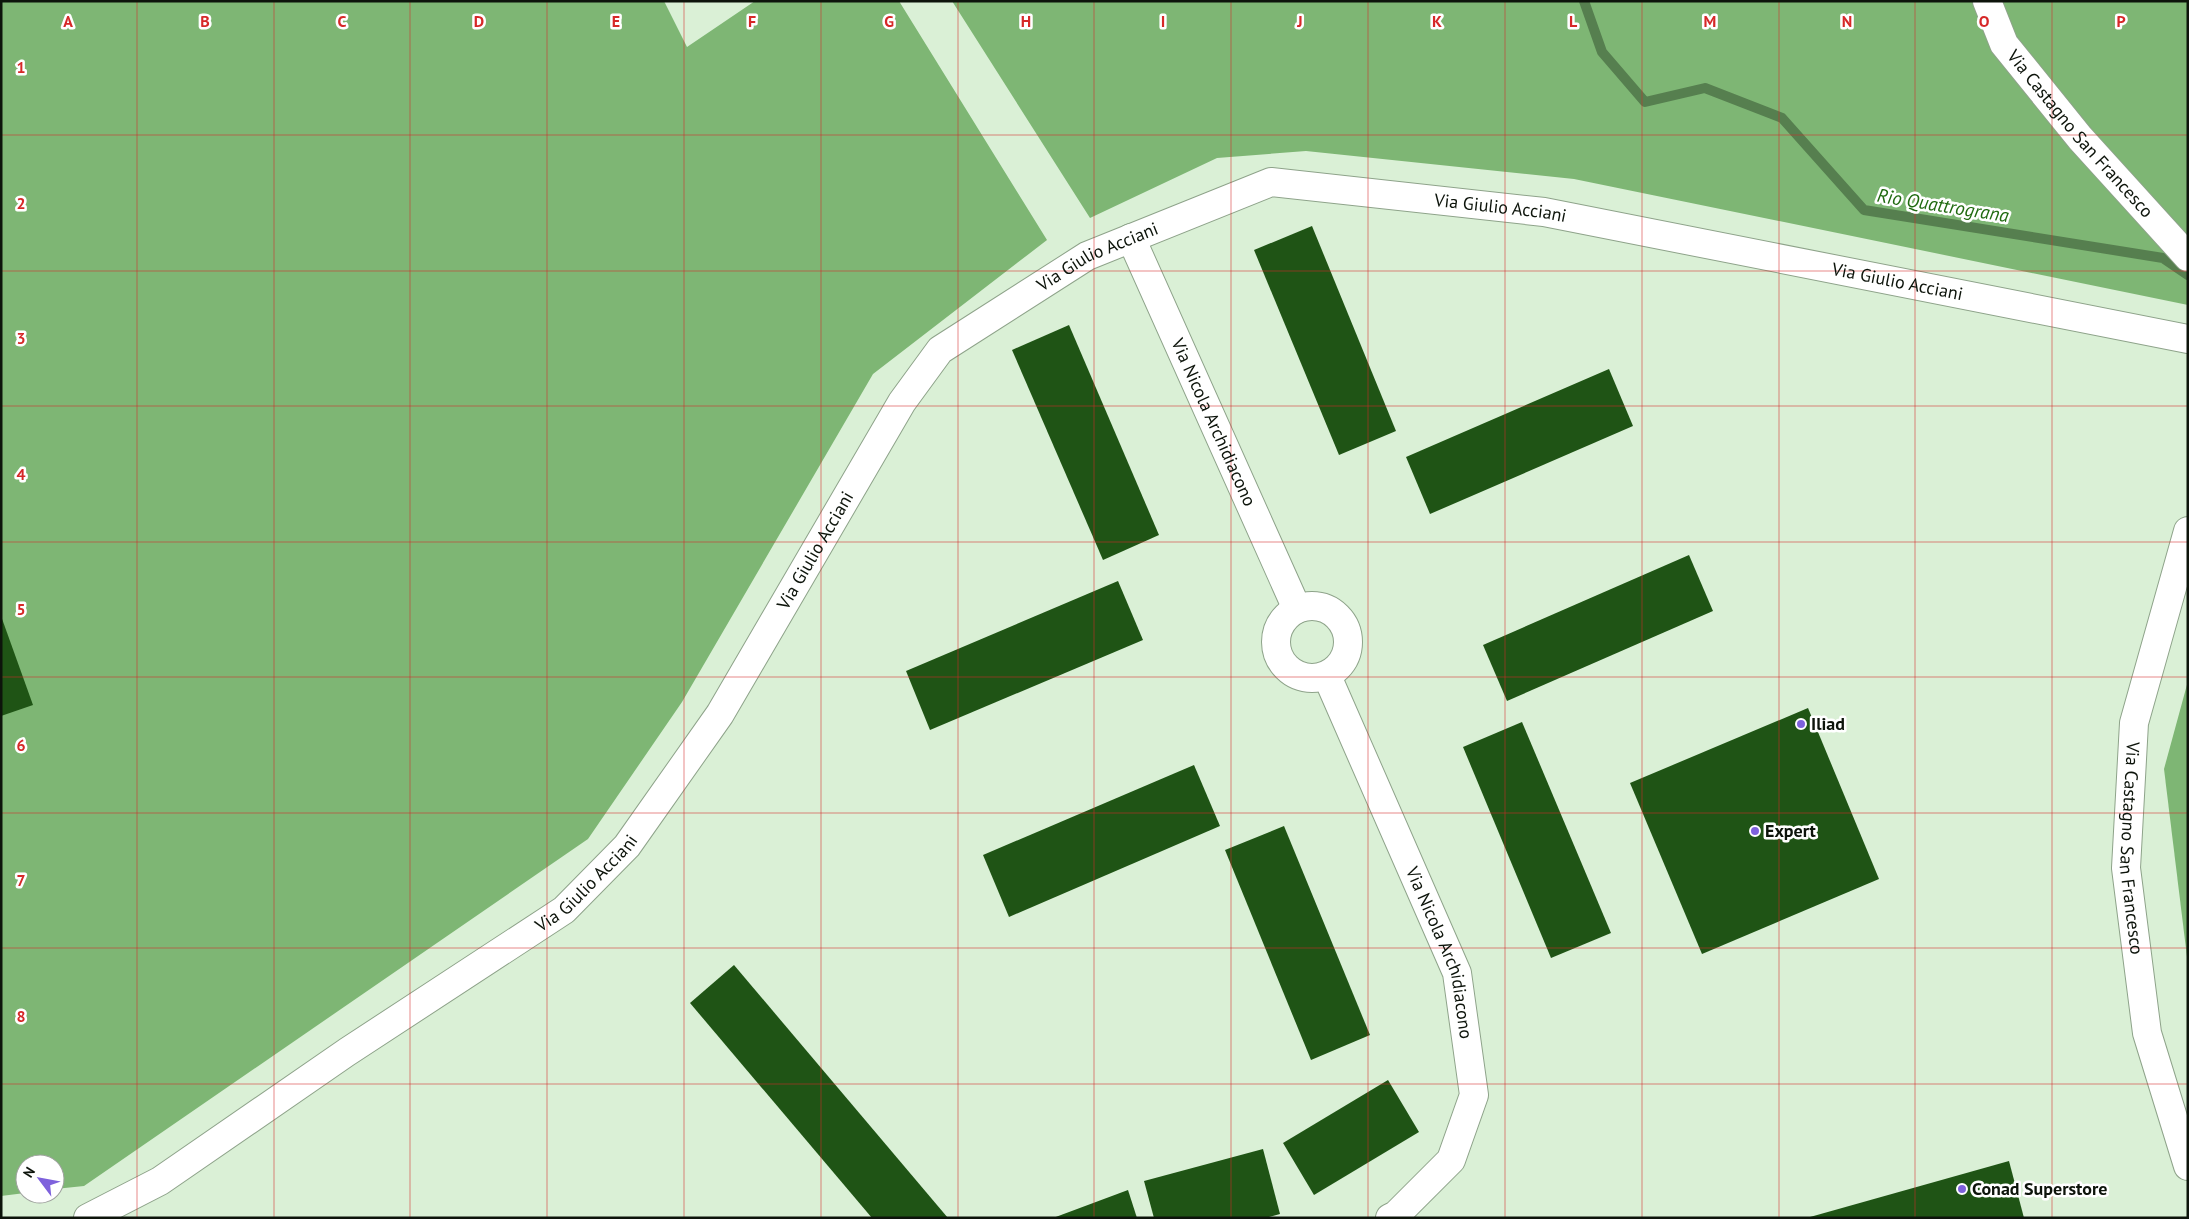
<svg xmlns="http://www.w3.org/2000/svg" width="2189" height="1219" viewBox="0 0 2189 1219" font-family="'PT Sans',sans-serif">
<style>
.forest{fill:#7eb674}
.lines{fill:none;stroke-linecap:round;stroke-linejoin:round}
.stream{stroke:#567f4f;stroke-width:10}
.building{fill:#1f5415}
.minor-casing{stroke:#8ea38a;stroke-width:30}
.minor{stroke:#fff;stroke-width:28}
.grid{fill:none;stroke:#d62828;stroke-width:1;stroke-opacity:0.55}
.poi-dot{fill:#7e61dc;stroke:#fff;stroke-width:2}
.labels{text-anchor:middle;stroke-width:5;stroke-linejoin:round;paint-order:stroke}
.street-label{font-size:18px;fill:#0d140b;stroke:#fff}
.poi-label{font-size:18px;font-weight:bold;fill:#0d140b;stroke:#fff;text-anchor:start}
.water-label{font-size:19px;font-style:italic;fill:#206a10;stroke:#fff}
.grid-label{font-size:16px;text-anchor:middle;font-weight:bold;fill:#d62828;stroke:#fff;stroke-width:5;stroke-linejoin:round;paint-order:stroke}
</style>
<rect width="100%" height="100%" fill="#daf0d6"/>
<g class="forest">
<polygon points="1,1 664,1 687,47 755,1 899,1 1047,240 873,374 682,702 588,839 84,1186 55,1189 55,1164 25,1164 25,1193 1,1196"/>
<polygon points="952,1 2188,1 2188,305 1574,179 1306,151 1217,158 1090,218"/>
<polygon points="2188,681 2188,965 2164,769"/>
</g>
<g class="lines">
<polyline class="stream" points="1584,1 1602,52 1645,102 1705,88 1782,118 1864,210 2163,258 2188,275"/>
</g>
<g class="building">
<polygon points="1312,226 1396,431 1339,455 1254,250"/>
<polygon points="1069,325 1159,535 1103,560 1012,350"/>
<polygon points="1609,369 1633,426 1430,514 1406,457"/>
<polygon points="1689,555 1713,611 1507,701 1483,645"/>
<polygon points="1118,581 1143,640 930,730 906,671"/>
<polygon points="1,616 33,705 1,716"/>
<polygon points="1808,708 1879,879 1702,954 1630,783"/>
<polygon points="1522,722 1611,933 1551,958 1463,747"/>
<polygon points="1194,765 1220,826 1009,917 983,855"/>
<polygon points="1284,826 1370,1035 1311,1060 1225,850"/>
<polygon points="734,965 948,1218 872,1218 690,1003"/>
<polygon points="1388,1080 1419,1132 1314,1195 1283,1143"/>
<polygon points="1263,1149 1280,1214 1265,1218 1154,1218 1144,1181"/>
<polygon points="2009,1161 2024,1218 1810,1218 1810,1217"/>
<polygon points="1128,1190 1137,1218 1053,1218"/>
</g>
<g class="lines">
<g class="minor-casing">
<g id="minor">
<path id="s1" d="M 1987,1 L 2004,44 L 2080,138 L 2188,257"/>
<path id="s2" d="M 1131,238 L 1297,609"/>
<path id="s3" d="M 2188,531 L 2134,723 L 2126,868 L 2147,1033 L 2188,1166"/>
<circle cx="1312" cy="642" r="36"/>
<path id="s4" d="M 1327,676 L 1457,973 L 1474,1095 L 1451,1160 L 1396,1215 L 1390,1218"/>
<path id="s5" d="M 88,1218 L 160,1181 L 347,1052 L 564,910 L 627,846 L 720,714 L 902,402 L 940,350 L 1087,256 L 1271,182 L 1544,212 L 2188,339"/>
</g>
</g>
<use href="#minor" class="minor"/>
</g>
<path class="grid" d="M 137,1 L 137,1218M 274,1 L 274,1218M 410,1 L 410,1218M 547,1 L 547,1218M 684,1 L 684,1218M 821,1 L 821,1218M 958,1 L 958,1218M 1094,1 L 1094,1218M 1231,1 L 1231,1218M 1368,1 L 1368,1218M 1505,1 L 1505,1218M 1642,1 L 1642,1218M 1779,1 L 1779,1218M 1915,1 L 1915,1218M 2052,1 L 2052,1218M 1,135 L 2188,135M 1,271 L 2188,271M 1,406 L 2188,406M 1,542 L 2188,542M 1,677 L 2188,677M 1,813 L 2188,813M 1,948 L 2188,948M 1,1084 L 2188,1084"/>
<g class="poi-dot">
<circle cx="1801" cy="724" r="5"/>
<circle cx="1755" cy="831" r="5"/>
<circle cx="1962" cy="1189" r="5"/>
</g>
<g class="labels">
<g class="street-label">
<text dy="6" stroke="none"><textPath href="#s1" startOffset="164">Via Castagno San Francesco</textPath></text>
<text dy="6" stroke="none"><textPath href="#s5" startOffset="1848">Via Giulio Acciani</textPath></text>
<text dy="6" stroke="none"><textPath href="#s5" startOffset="1428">Via Giulio Acciani</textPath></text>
<text dy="6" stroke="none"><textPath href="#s5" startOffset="2252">Via Giulio Acciani</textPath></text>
<text dy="6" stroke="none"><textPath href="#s2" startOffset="202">Via Nicola Archidiacono</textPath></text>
<text dy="6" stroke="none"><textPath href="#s5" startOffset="1008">Via Giulio Acciani</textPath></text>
<text dy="6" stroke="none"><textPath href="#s3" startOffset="325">Via Castagno San Francesco</textPath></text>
<text dy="6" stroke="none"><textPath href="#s5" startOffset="602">Via Giulio Acciani</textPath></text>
<text dy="6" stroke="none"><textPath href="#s4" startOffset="300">Via Nicola Archidiacono</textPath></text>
</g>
<g class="poi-label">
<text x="1811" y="730">Iliad</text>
<text x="1765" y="837">Expert</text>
<text x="1972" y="1195">Conad Superstore</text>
</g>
<g class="water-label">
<text transform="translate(1943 205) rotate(9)" y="7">Rio Quattrograna</text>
</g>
</g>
<g class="grid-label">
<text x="68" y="27">A</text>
<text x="205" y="27">B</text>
<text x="342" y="27">C</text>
<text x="479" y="27">D</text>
<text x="616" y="27">E</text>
<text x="752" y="27">F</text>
<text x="889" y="27">G</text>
<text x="1026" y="27">H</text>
<text x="1163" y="27">I</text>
<text x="1300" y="27">J</text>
<text x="1437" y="27">K</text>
<text x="1573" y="27">L</text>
<text x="1710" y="27">M</text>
<text x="1847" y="27">N</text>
<text x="1984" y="27">O</text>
<text x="2121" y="27">P</text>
<text x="21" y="73">1</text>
<text x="21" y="209">2</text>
<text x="21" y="344">3</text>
<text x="21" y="480">4</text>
<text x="21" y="615">5</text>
<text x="21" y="751">6</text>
<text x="21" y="886">7</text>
<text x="21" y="1022">8</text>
</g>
<rect width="2189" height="1219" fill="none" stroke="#0d140b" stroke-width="5"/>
<g transform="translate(40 1179) rotate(302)"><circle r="24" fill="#ffffff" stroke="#9ea19d"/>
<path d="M0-4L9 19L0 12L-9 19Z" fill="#7e61dc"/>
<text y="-8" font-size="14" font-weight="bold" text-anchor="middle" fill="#0d140b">N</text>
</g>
</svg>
